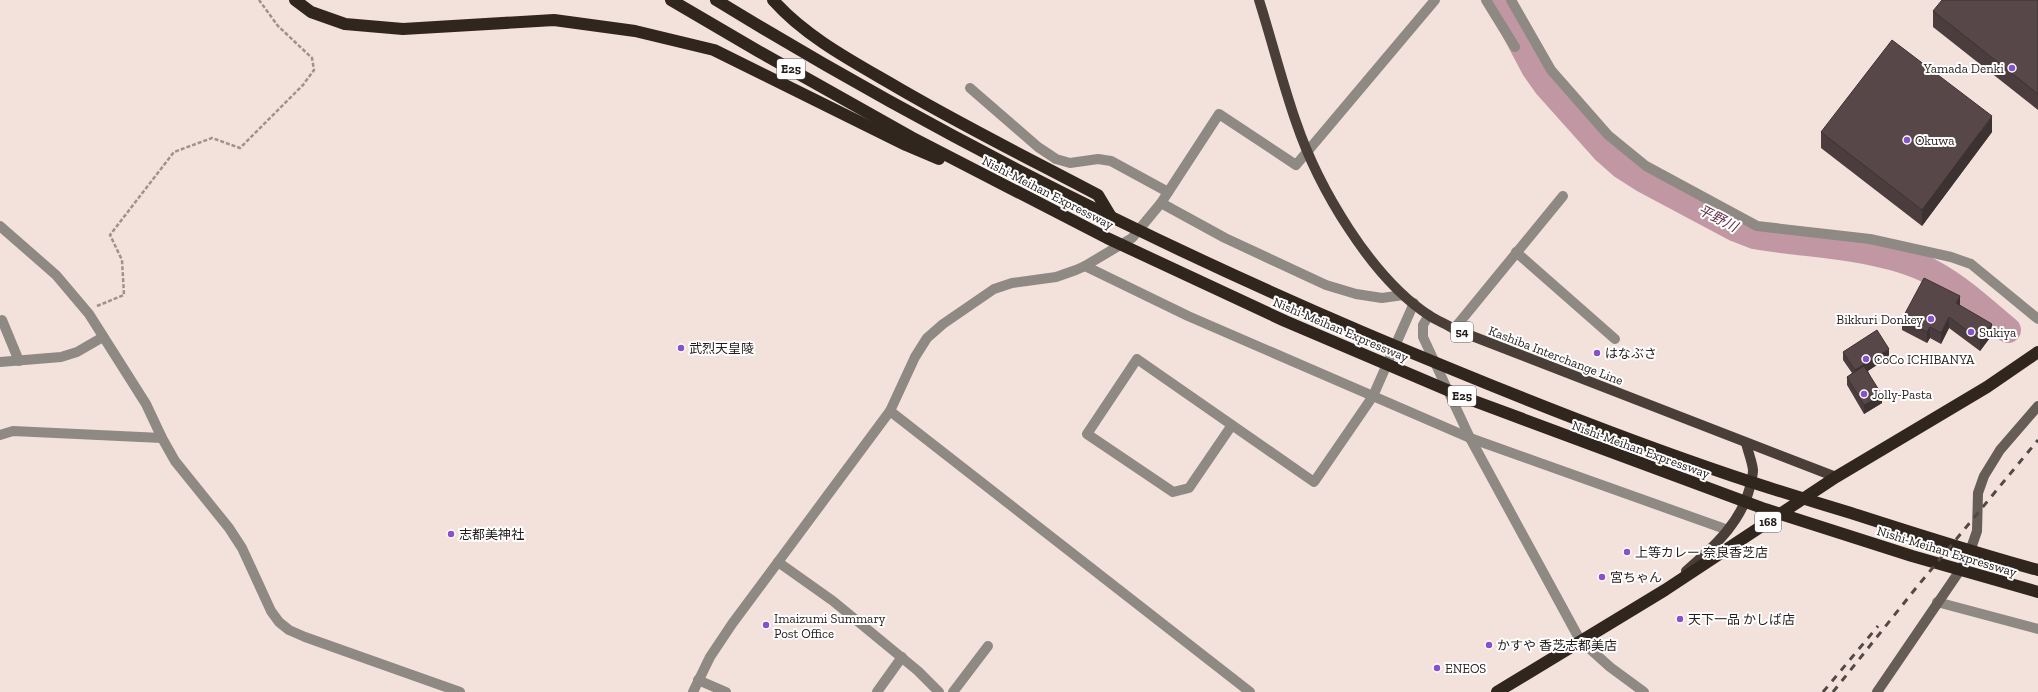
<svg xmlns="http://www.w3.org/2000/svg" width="2038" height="692" viewBox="0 0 2038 692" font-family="'Zilla Slab','Noto Sans JP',serif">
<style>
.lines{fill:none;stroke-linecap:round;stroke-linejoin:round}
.river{stroke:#c197a4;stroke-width:26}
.path{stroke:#9f928d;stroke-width:2.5;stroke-dasharray:4 2;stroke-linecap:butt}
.street{stroke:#8f8984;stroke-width:10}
.secondary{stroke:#665d57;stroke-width:10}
.primary{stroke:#493f38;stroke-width:10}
.highway{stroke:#31261e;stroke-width:12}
.rail{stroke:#524946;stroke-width:3;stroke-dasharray:7 7;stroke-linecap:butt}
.wall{fill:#4b3d3e}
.shaded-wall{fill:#3d3232}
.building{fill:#574748;stroke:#3d3232}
.poi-dot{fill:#8651c9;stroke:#fff;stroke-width:1.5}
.labels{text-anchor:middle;stroke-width:4;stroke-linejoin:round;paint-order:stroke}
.shield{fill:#fff;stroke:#65605f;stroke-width:1}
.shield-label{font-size:12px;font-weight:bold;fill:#231c1a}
.poi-label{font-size:13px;fill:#231c1a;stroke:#fff;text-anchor:start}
.street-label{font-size:13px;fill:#231c1a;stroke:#fff}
.water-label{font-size:14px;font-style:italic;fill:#652e42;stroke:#fff}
</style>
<rect width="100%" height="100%" fill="#f3e1db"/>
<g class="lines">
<path class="river" d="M 1498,0 L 1534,68 L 1546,85 L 1605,151 L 1622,166 L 1644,180 L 1736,229 L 1754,236 C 1810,246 1886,246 1935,274 C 1962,289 1985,311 2008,330"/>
<polyline class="path" points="97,306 124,295 122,260 110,235 174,152 212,138 240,148 303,85 314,70 312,58 278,26 259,0"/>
<g class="street">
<polyline points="1486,0 1515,47"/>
<polyline points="1511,0 1551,70 1608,135 1646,166 1757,226 1870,239 1951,257 1971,264 2038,319"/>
<polyline points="970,88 1038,147 1056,159 1070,163 1098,159 1111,161 1168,192"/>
<polyline points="1161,203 1225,238 1326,285 1356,294 1382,298 1403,295"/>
<polyline points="0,226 56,275 89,314 146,404 162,438 175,461 229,528 242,548 271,611 279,622 289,630 305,637 460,692"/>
<polyline points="1516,252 1615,339"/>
<polyline points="1085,266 1188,316 1470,438 1728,530"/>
<polyline points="1429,315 1423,325 1423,337 1470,438 1580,640 1610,667 1644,692"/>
<polyline points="2,320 19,361"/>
<polyline points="1454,329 1563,196"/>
<polyline points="0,362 61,357 77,352 103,337"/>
<polyline points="890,411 1250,692"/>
<polyline points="1232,425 1189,488 1173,492 1087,434 1137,359 1314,482 1373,396 1414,303"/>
<polyline points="0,435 13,431 162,438"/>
<polyline points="778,562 833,601 918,671 939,692"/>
<polyline points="1937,602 2038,629"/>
<polyline points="698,680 726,692"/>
<polyline points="693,692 710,657 732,624 890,411 915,357 927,338 943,324 994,289 1012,283 1056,277 1076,270 1085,266 1132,238 1161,203 1219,114 1296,165 1435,0"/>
<polyline points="877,692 902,657"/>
<polyline points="953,692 988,646"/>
</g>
<polyline class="secondary" points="1877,692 1967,560 1977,531 1978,493 1984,476 2000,450 2038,406"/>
<g class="primary">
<path d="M 1259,0 C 1272,41 1282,82 1296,122 C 1318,187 1371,278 1430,316 C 1438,321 1446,324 1454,329 L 1836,477"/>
<path d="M 1686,571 C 1714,547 1744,520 1751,482 C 1752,478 1753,473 1753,470 C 1752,461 1748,452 1746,443"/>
</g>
<g class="highway">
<polyline points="295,0 311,12 345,24 403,29 554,20 635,31 714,50 906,145 939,159"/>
<polyline points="671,0 758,51 911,137 1107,238 1285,321 1466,398 1765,509 1912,556 2038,592"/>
<path d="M 716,0 C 953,145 1204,269 1461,373 C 1551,410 1641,445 1733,476 C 1772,489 1811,501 1851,513 C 1913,533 1975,553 2038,570"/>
<path d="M 773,0 C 804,35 848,59 888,82 C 957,123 1028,158 1098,195 L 1110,215"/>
<polyline points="1497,692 1665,590 1836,477 1987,387 2038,352"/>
</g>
<g class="rail">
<polyline points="1823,692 1878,626"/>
<polyline points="1833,692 1916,588 2038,440"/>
</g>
</g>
<g class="wall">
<polygon points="2038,0 2038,110 1933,27 1933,11"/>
<polygon points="1821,132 1992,132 1922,226 1821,148"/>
<polygon points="1960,305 1992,335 1980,351 1949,328 1941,344 1930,338 1927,343 1902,330 1902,319"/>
<polygon points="1843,352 1889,357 1868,371 1882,403 1864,414 1847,385 1847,377 1852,373 1843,360"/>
</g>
<g class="shaded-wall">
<polygon points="1992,116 1992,132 1922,226 1922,210"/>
<polygon points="1960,296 1960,307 1956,303"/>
<polygon points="1949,317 1949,328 1941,344 1941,333"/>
<polygon points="1992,324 1992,335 1980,351 1980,340"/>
<polygon points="1930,327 1930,338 1927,343 1927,332"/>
<polygon points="1889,349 1889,357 1855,379 1855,370"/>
<polygon points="1882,395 1882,403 1864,414 1864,405"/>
</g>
<g class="building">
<polygon points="1942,0 2038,0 2038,94 1933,11"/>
<polygon points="1892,40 1992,116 1922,210 1821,132"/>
<polygon points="1924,278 1960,296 1956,303 1992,324 1980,340 1949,317 1941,333 1930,327 1927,332 1902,319"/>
<polygon points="1877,330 1889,349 1855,370 1843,352"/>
<polygon points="1864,366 1882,395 1864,405 1847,377"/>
</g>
<g class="poi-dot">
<circle cx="2012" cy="68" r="4"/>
<circle cx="1907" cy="140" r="4"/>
<circle cx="1931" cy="319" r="4"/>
<circle cx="1971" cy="332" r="4"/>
<circle cx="681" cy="348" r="4"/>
<circle cx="1597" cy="353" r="4"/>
<circle cx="1866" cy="359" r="4"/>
<circle cx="1864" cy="394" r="4"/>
<circle cx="451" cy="534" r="4"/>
<circle cx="1627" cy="552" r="4"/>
<circle cx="1602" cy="577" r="4"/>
<circle cx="1680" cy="619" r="4"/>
<circle cx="766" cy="625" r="4"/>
<circle cx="1489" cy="645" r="4"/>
<circle cx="1437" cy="668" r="4"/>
</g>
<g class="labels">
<g class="shield">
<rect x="777" y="59" width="28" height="20" rx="3"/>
<rect x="1451" y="322" width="22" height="20" rx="3"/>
<rect x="1448" y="386" width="28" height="20" rx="3"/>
<rect x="1755" y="512" width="26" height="20" rx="3"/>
</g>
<g class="shield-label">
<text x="791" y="73">E25</text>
<text x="1462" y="336">54</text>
<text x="1462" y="400">E25</text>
<text x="1768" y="526">168</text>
</g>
<g class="poi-label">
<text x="2004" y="73" text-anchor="end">Yamada Denki</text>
<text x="1915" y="145">Okuwa</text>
<text x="1923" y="324" text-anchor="end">Bikkuri Donkey</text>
<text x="1979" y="337">Sukiya</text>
<text x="689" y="353">武烈天皇陵</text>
<text x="1605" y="358">はなぶさ</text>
<text x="1874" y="364">CoCo ICHIBANYA</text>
<text x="1872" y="399">Jolly-Pasta</text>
<text x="459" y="539">志都美神社</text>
<text x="1635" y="557">上等カレー 奈良香芝店</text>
<text x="1610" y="582">宮ちゃん</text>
<text x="774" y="623">Imaizumi Summary<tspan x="774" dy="15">Post Office</tspan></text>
<text x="1688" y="624">天下一品 かしば店</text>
<text x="1497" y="650">かすや 香芝志都美店</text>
<text x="1445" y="673">ENEOS</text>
</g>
<g class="street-label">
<text transform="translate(1048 192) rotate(27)" y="5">Nishi-Meihan Expressway</text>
<text transform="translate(1341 329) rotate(23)" y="5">Nishi-Meihan Expressway</text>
<text transform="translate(1556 355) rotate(21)" y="5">Kashiba Interchange Line</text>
<text transform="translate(1641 449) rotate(20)" y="5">Nishi-Meihan Expressway</text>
<text transform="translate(1947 551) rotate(17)" y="5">Nishi-Meihan Expressway</text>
</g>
<g class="water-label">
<text transform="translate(1718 218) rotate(27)" y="5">平野川</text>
</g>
</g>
</svg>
